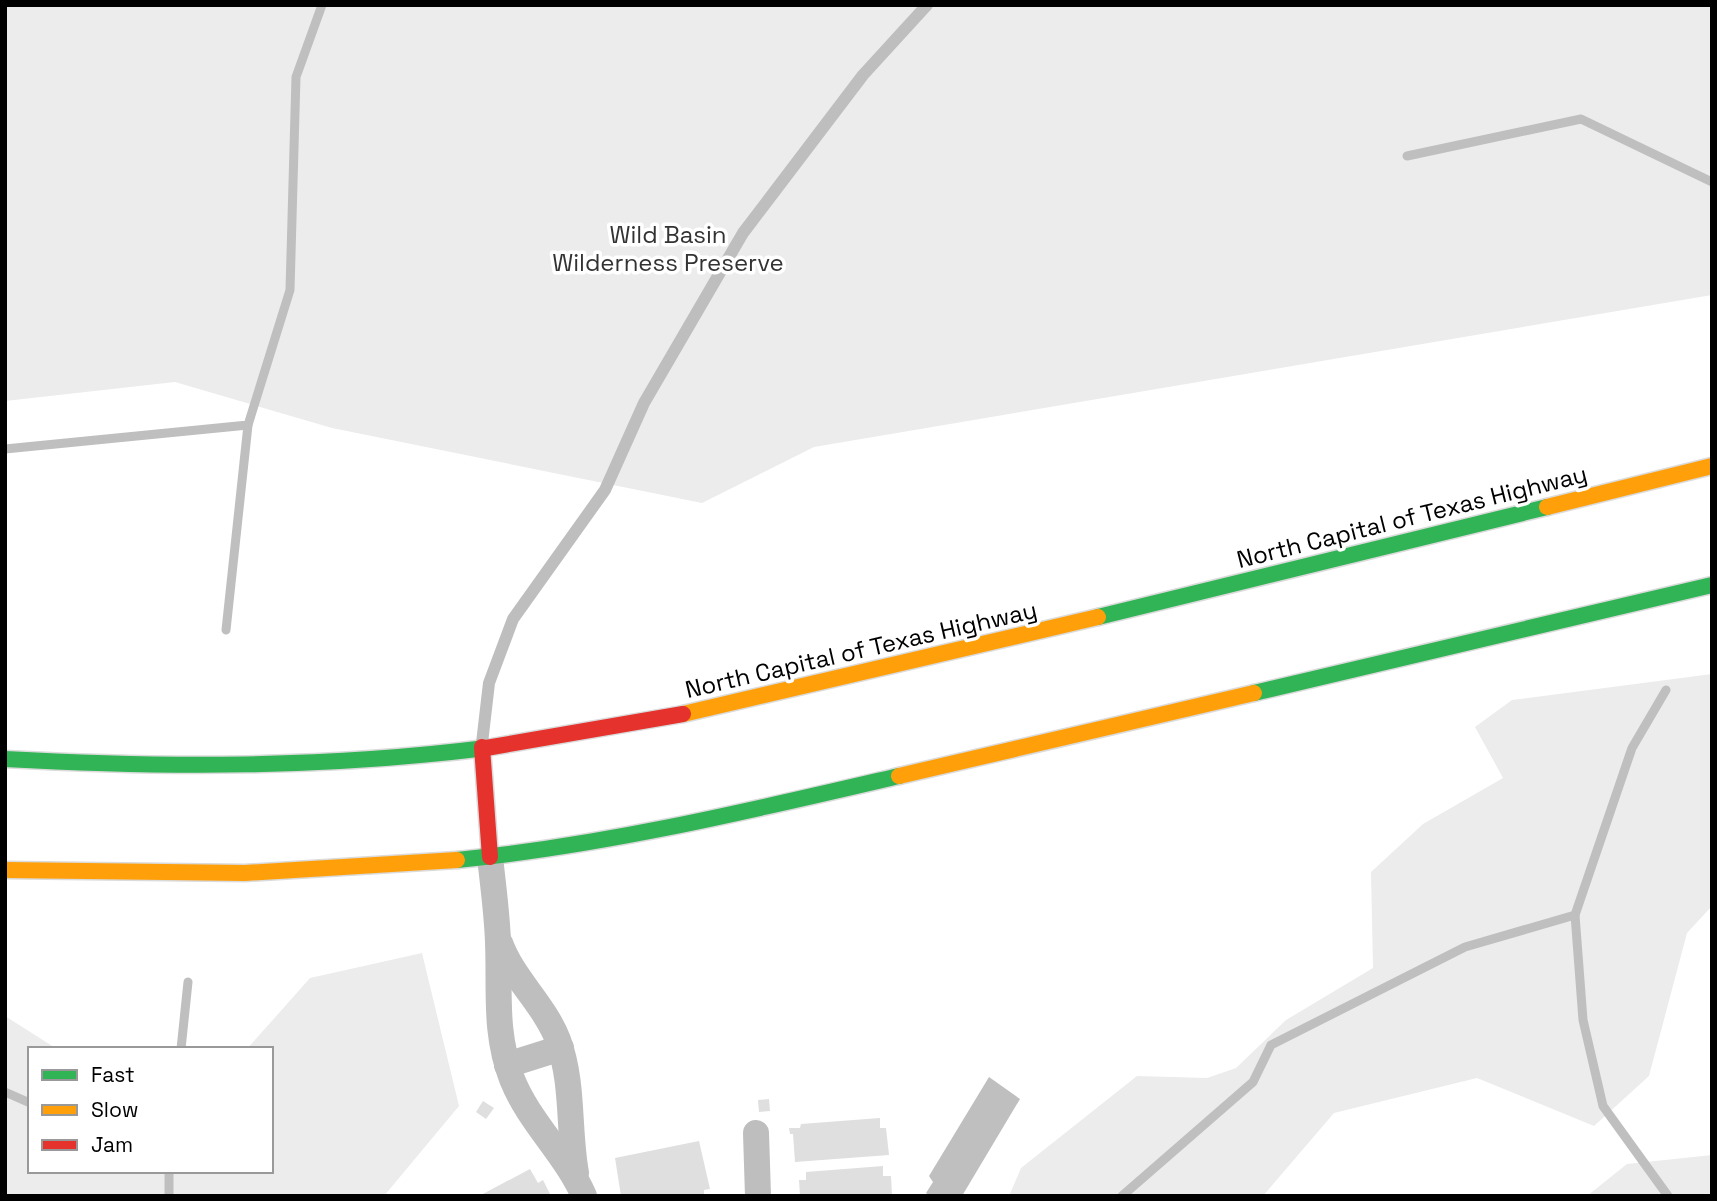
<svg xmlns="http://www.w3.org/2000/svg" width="1717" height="1201" viewBox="0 0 1717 1201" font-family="'Space Grotesk',sans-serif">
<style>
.green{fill:#ececec}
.water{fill:#bfbfbf}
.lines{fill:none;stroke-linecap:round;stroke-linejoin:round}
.stream{stroke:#bfbfbf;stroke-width:9}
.building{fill:#dfdfdf}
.fast-casing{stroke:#dbdbdb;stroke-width:19}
.slow-casing{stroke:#dbdbdb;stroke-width:19}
.jam-casing{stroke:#dbdbdb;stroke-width:19}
.lane{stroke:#bebebe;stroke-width:12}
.street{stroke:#bebebe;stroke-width:26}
.fast{stroke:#30b455;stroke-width:16}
.slow{stroke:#ff9f0a;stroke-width:16}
.jam{stroke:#e5322d;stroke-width:16}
.labels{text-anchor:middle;stroke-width:7;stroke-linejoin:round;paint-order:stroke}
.park-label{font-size:24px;fill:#333;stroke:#fff}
.street-label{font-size:24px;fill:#000;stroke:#fff}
</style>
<rect width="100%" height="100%" fill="#fff"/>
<g class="green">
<polygon points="5,5 1712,5 1712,295 814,447 702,503 332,428 175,382 5,401"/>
<polygon points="1712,674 1712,906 1687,933 1649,1076 1594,1126 1477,1078 1334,1113 1263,1196 1009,1196 1021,1168 1137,1076 1207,1078 1236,1068 1286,1020 1373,968 1371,872 1423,824 1503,778 1475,727 1512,700"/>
<polygon points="422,953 459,1106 384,1196 5,1196 5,1016 57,1049 30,1049 30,1171 271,1171 271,1049 247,1049 310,978"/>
<polygon points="1712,1155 1712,1196 1587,1196 1627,1164"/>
</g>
<polygon class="water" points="989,1077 1020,1099 962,1196 930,1196 926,1193 933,1182 929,1176"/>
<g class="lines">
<g class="stream">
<polyline points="1407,156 1581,119 1712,182"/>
<polyline points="5,449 248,425 290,290 296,77 322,5"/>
<polyline points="226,630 248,425"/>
<polyline points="1575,915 1583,1020 1603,1106 1668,1196"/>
<polyline points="181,1049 188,982"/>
<polyline points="5,1092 30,1103"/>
<polyline points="169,1171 169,1196"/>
<polyline points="1122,1196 1253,1082 1271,1045 1465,947 1575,915 1632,748 1666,690"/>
</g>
</g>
<g class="building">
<polygon points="769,1099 770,1111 759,1112 758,1100"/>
<polygon points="483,1101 494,1108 486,1119 476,1112"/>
<polygon points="880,1118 880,1128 886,1128 889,1155 795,1162 793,1134 790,1134 789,1128 800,1128 801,1124"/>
<polygon points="699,1141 710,1189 704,1190 704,1196 621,1196 615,1158"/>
<polygon points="883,1166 883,1176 891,1176 892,1196 800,1196 799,1180 806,1180 806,1172"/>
<polygon points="530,1169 538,1183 543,1180 551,1196 479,1196"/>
</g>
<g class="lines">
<g class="fast-casing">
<g id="fast">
<polyline points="1098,617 1547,507"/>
<polyline points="1254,693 1712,585"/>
<path d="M 5,759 C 167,768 325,768 486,748"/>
<path d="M 457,860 C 607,845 753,810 899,776"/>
</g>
</g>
<g class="slow-casing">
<g id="slow">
<polyline points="1547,507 1712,466"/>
<polyline points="683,714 1098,617"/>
<polyline points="899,776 1254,693"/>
<polyline points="5,870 245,873 457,860"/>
</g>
</g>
<g class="jam-casing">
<g id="jam">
<polyline points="482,747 490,857"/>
<polyline points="486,748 683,714"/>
</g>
</g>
<polyline class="lane" points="482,743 489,683 513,619 605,490 644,403 743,233 863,75 927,5"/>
<g class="street">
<path d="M 490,857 C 493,885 497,913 498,942 C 500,989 494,1033 512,1079 C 529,1122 565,1153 584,1196"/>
<path d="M 500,943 C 513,979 544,1004 558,1040 C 574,1084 568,1129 576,1173"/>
<polyline points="507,1065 561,1048"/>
<polyline points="756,1133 758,1196"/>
</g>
<use href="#fast" class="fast"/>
<use href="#slow" class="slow"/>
<use href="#jam" class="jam"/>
</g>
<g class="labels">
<g class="park-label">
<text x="668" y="243">Wild Basin<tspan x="668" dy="28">Wilderness Preserve</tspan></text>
</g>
<g class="street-label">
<text transform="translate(1412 517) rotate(-14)" y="8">North Capital of Texas Highway</text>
<text transform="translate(861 650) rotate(-13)" y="8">North Capital of Texas Highway</text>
</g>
</g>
<rect width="1717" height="1201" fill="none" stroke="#000000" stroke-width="14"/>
<rect x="28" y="1047" width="245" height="126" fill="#ffffff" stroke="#999999" stroke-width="2"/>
<rect x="42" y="1070" width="35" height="10" fill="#30b455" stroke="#999999" stroke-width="2"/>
<text x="91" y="1082" font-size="21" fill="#000000">Fast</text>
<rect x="42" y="1105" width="35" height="10" fill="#ff9f0a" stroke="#999999" stroke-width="2"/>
<text x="91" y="1117" font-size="21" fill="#000000">Slow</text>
<rect x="42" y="1140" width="35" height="10" fill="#e5322d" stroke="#999999" stroke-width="2"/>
<text x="91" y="1152" font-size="21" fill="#000000">Jam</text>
</svg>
